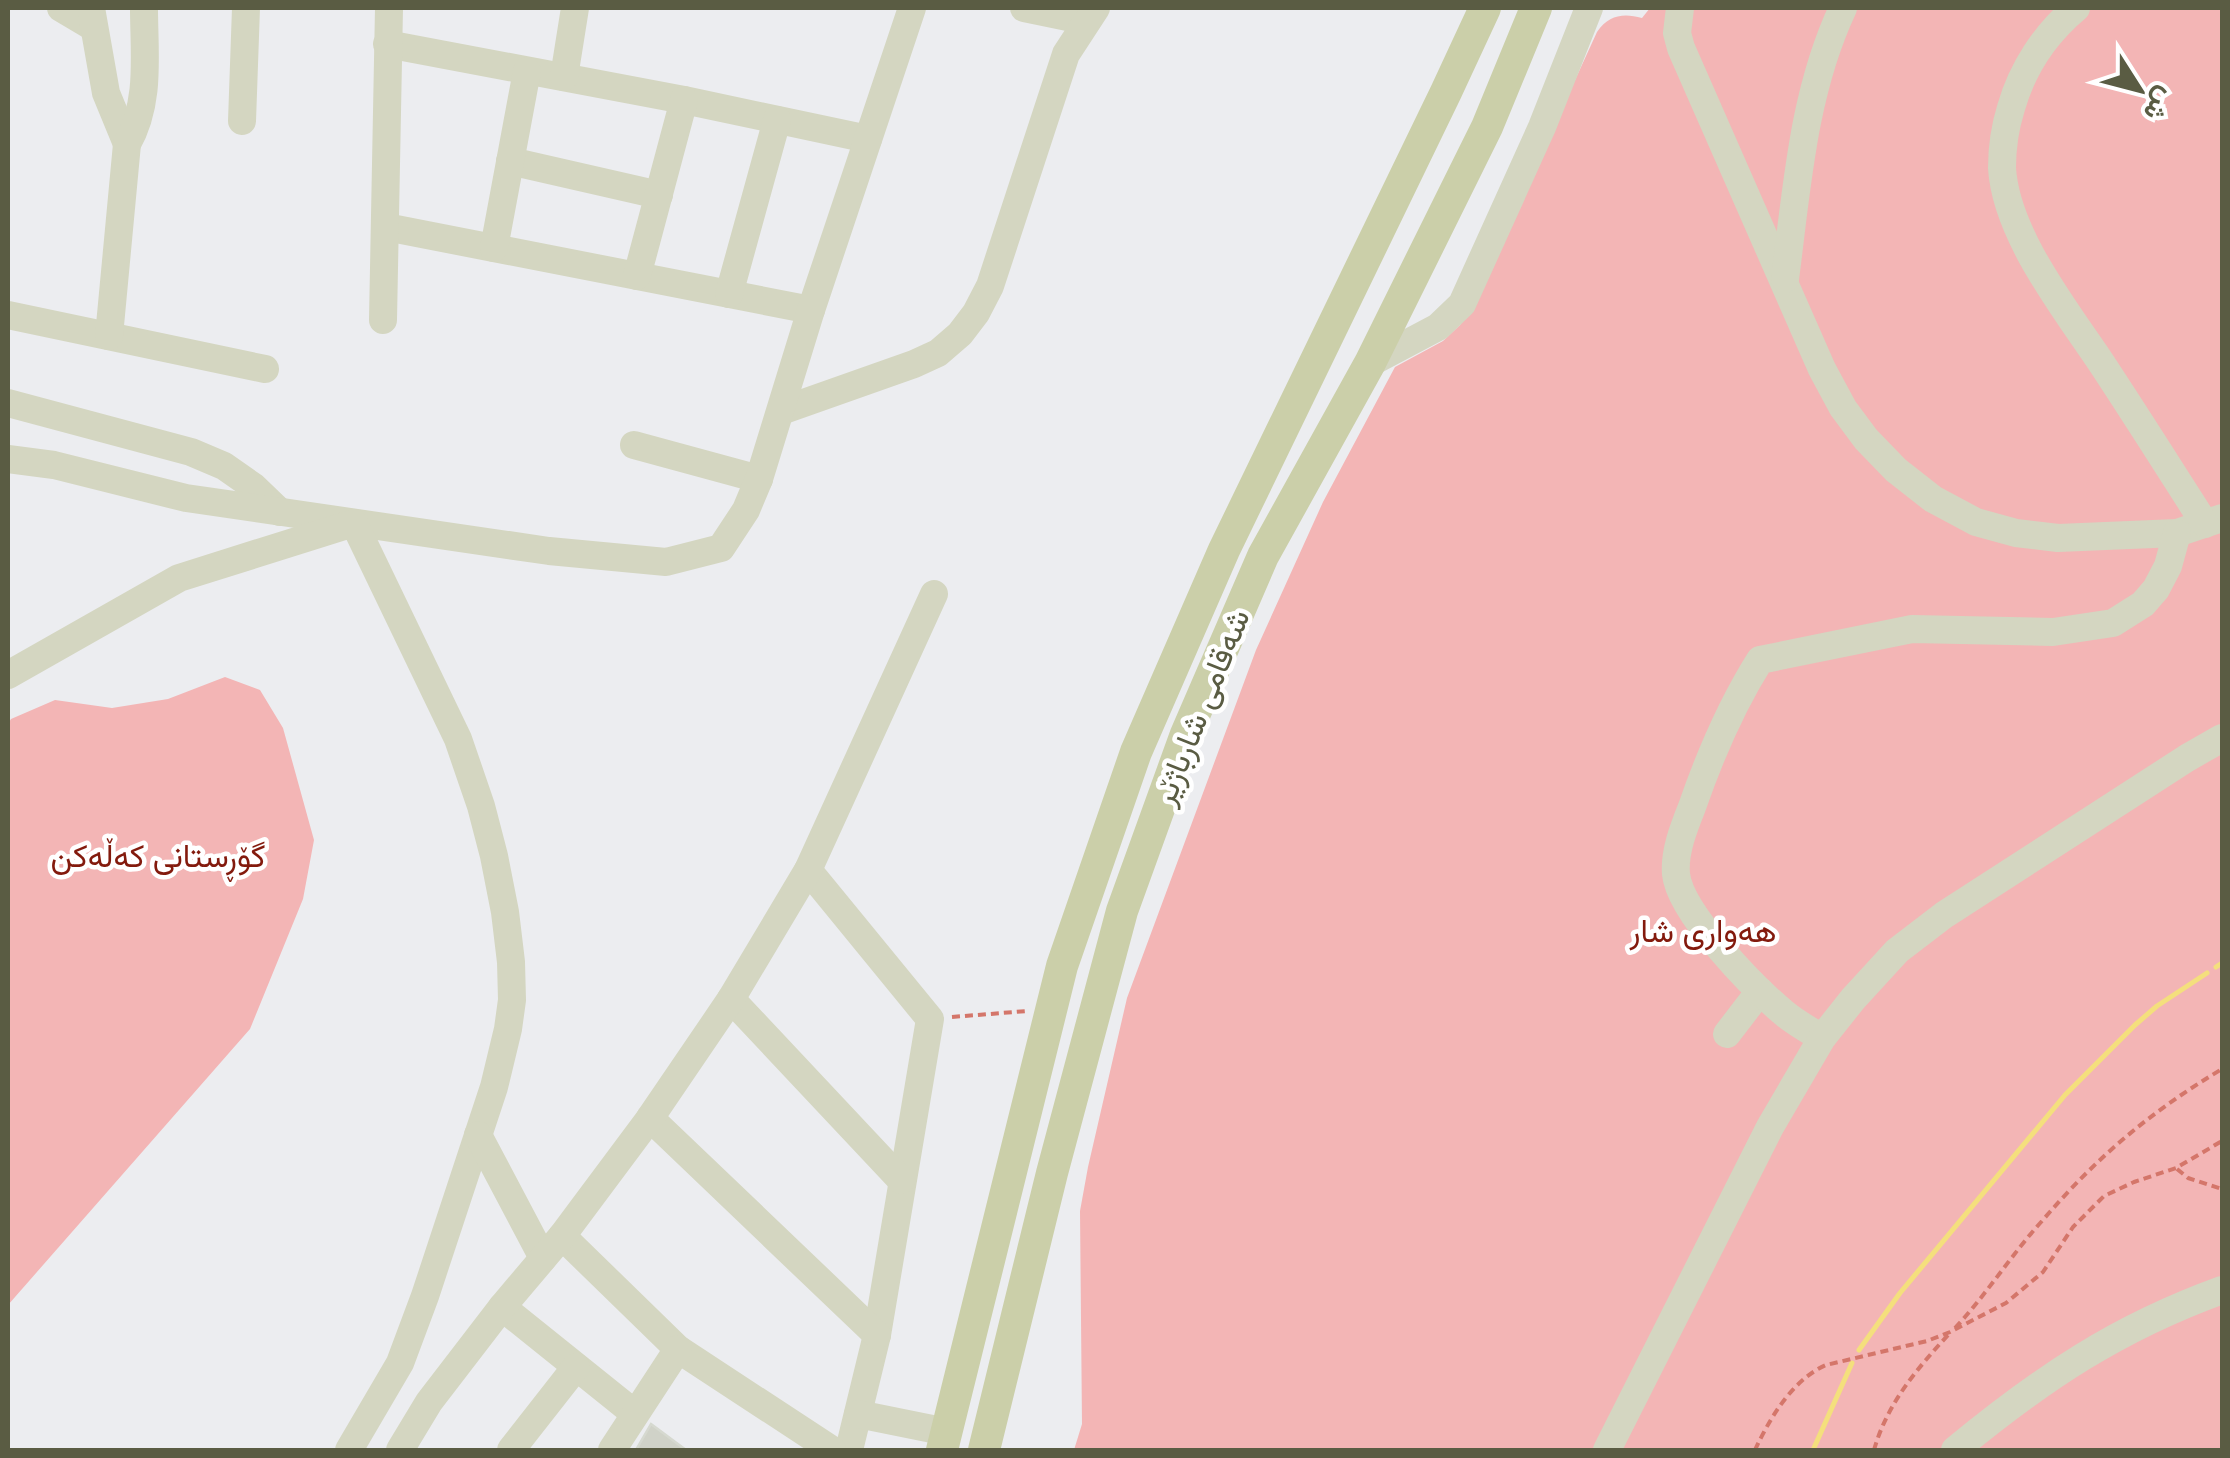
<svg xmlns="http://www.w3.org/2000/svg" width="2230" height="1458" viewBox="0 0 2230 1458" font-family="'DM Sans',Vazirmatn,sans-serif">
<style>
.green{fill:#f3b5b5}
.lines{fill:none;stroke-linecap:round;stroke-linejoin:round}
.stream{stroke:#f4df7d;stroke-width:5}
.building{fill:#d0d2c8;stroke:#d6d9d0;stroke-width:2.5}
.path{stroke:#d4766a;stroke-width:4;stroke-dasharray:8 5;stroke-linecap:butt}
.minor{stroke:#d4d6c1;stroke-width:28}
.major{stroke:#cbcfa9;stroke-width:32}
.labels{text-anchor:middle;stroke-width:9;stroke-linejoin:round;paint-order:stroke}
.street-label{font-size:32px;fill:#5a5c43;stroke:#fff}
.park-label{font-size:32px;fill:#831a0d;stroke:#fff}
</style>
<rect width="100%" height="100%" fill="#ecedf0"/>
<g class="green">
<path d="M 1650,8 L 2222,8 L 2222,1450 L 1074,1450 L 1082,1424 L 1080,1211 L 1088,1167 L 1127,998 L 1256,650 L 1323,502 L 1395,367 L 1443,341 L 1460,325 L 1468,314 L 1597,32 C 1609,15 1623,13 1642,18 Z"/>
<polygon points="225,677 260,690 283,728 314,840 303,899 250,1029 8,1305 8,724 11,719 55,700 112,708 168,699"/>
</g>
<g class="lines">
<g class="stream">
<polyline points="2216,967 2222,963"/>
<polyline points="1859,1350 1900,1293 2065,1095 2135,1025 2157,1006 2207,973"/>
<polyline points="1813,1450 1852,1363"/>
</g>
</g>
<polygon class="building" points="651,1424 686,1450 636,1450"/>
<g class="lines">
<g class="path">
<polyline points="952,1017 1027,1011"/>
<polyline points="2177,1169 2188,1178 2222,1189"/>
<path d="M 1955,1328 C 1987,1294 2011,1255 2042,1221 C 2097,1157 2150,1112 2222,1069"/>
<path d="M 1755,1450 C 1770,1418 1792,1380 1826,1365 L 1927,1341 L 1950,1332 L 2006,1303 L 2043,1272 L 2073,1227 L 2104,1196 L 2134,1182 L 2176,1168 L 2222,1141"/>
<path d="M 1874,1450 C 1887,1404 1916,1370 1948,1335"/>
</g>
<g class="minor">
<polyline points="61,8 93,27"/>
<polyline points="91,8 106,93 127,144"/>
<polyline points="1024,8 1087,21"/>
<polyline points="1680,8 1677,33 1681,48 1822,369 1843,408 1866,439 1896,470 1933,499 1976,522 2016,533 2058,538 2177,533 2222,518"/>
<path d="M 2076,8 C 2045,34 2022,69 2011,108 C 2005,127 2002,148 2002,168 C 2006,235 2066,310 2102,364 C 2137,417 2171,471 2205,524"/>
<polyline points="387,44 684,100 868,139"/>
<polyline points="564,77 575,8"/>
<polyline points="242,121 246,8"/>
<polyline points="510,161 659,195"/>
<polyline points="386,227 811,310"/>
<polyline points="494,248 527,71"/>
<polyline points="637,276 684,100"/>
<path d="M 1785,279 C 1797,187 1803,93 1843,8"/>
<polyline points="729,294 777,120"/>
<polyline points="8,315 265,369"/>
<polyline points="383,320 389,8"/>
<path d="M 109,336 L 127,144 C 151,102 144,54 144,8"/>
<polyline points="1370,363 1438,327 1462,304 1542,127 1589,8"/>
<polyline points="8,403 191,452 224,466 254,487 280,512"/>
<polyline points="781,411 914,364 938,353 960,334 976,313 990,286 1066,54 1096,8"/>
<polyline points="634,445 759,479"/>
<polyline points="8,459 54,465 186,498 549,551 666,562 721,548 746,510 759,479 811,310 912,8"/>
<polyline points="8,675 179,578 354,523 458,739 481,806 494,856 505,912 511,962 512,1000 508,1029 494,1087 425,1296 400,1363 349,1450"/>
<polyline points="808,870 930,1019 877,1335 849,1450"/>
<polyline points="731,999 901,1180"/>
<polyline points="1727,1034 1760,991"/>
<path d="M 1822,1038 C 1809,1030 1796,1023 1784,1013 C 1754,988 1680,913 1676,874 C 1674,852 1684,827 1692,807 C 1710,755 1731,706 1760,660 L 1912,629 L 2053,632 L 2113,623 L 2143,604 L 2156,589 L 2168,566 L 2177,533"/>
<polyline points="650,1118 877,1335"/>
<polyline points="478,1135 543,1258"/>
<polyline points="562,1236 678,1349 832,1450"/>
<polyline points="502,1307 634,1413"/>
<polyline points="858,1414 947,1432"/>
<polyline points="400,1450 429,1402 502,1307 562,1236 650,1118 731,999 808,870 934,594"/>
<polyline points="511,1450 576,1367"/>
<polyline points="612,1450 678,1349"/>
<polyline points="1607,1450 1770,1127 1822,1038 1853,999 1897,951 1944,915 2187,758 2222,738"/>
<path d="M 1955,1450 C 2041,1379 2117,1328 2222,1290"/>
</g>
<g class="major">
<polyline points="942,1450 1062,966 1136,752 1224,550 1446,92 1485,8"/>
<polyline points="984,1450 1052,1173 1122,911 1186,734 1263,556 1370,363 1487,127 1536,8"/>
</g>
</g>
<g class="labels">
<g class="street-label">
<text transform="translate(1201 707) rotate(-68)" y="11">شەقامی شارباژێر</text>
</g>
<g class="park-label">
<text x="158" y="867">گۆڕستانی کەڵەکن</text>
<text x="1703" y="942">هەواری شار</text>
</g>
</g>
<rect width="2230" height="1458" fill="none" stroke="#5a5c43" stroke-width="20"/>
<g transform="translate(2140 90) rotate(126)" stroke="#ffffff" stroke-width="8" paint-order="stroke">
<path d="M0-8L18 38L0 25L-18 38Z" fill="#5a5c43"/>
<text y="-15" font-size="28" font-weight="bold" text-anchor="middle" fill="#5a5c43">ش</text>
</g>
</svg>
